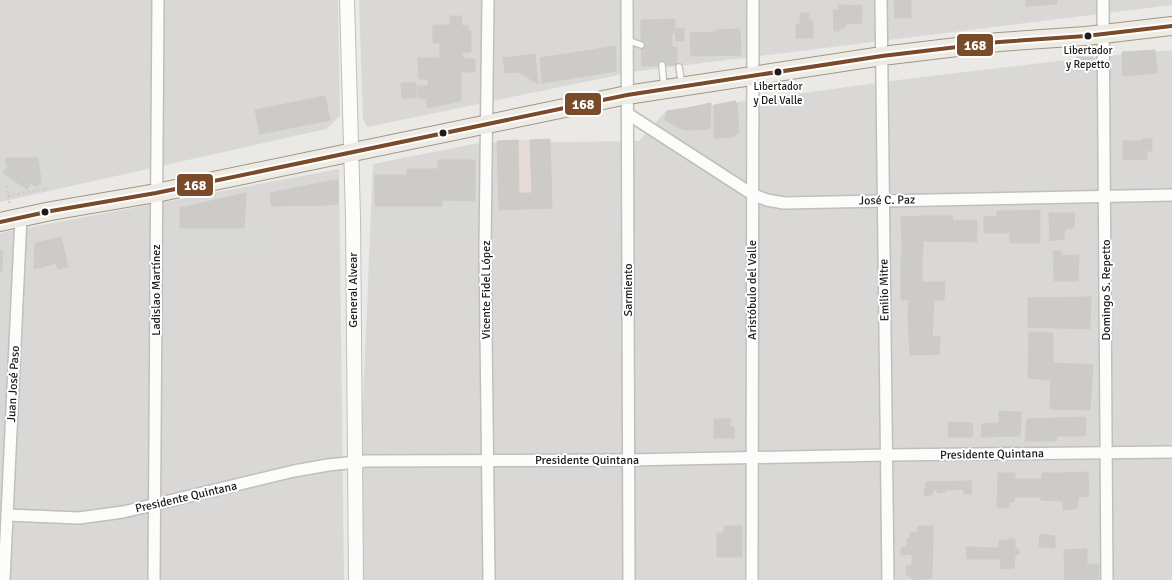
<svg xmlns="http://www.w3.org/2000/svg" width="1172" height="580" viewBox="0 0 1172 580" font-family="Signika,sans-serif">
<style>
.residential{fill:#d9d8d6}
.commercial{fill:#e7dbd7}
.religious{fill:#d8d8d6}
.building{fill:#cdcbc8;stroke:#cdcbc7}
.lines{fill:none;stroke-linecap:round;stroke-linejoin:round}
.service-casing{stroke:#c0bfbd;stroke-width:8}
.minor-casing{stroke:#c0bfbd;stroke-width:14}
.tertiary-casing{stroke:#c0bfbd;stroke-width:16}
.primary-casing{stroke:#9d9785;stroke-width:20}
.path{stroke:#d3c9c6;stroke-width:2;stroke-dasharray:2.5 2.5;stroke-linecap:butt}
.service{stroke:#fcfcfb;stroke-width:5.5}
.minor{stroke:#fcfcfb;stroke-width:11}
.tertiary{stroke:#fcfcfb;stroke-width:14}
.primary{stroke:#eeebe4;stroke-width:18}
.bus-1-casing{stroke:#fff;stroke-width:8}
.bus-1{stroke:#7a4b2a;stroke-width:4}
.bus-dot{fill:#1c1c1c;stroke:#fff;stroke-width:2}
.labels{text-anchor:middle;stroke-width:4;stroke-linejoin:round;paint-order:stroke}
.bus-label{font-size:11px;fill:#1c1c1c;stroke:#fff}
.street-label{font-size:12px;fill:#1c1c1c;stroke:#fff}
.line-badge{stroke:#fff;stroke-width:2}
.badge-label{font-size:14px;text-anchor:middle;font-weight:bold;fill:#fff}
</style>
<rect width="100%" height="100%" fill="#eae9e5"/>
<g class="residential">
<polygon points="0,0 338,0 340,116 326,129 0,202"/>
<polygon points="359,0 1172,0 1172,5 638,71 367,127 363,119"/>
<polygon points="1172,50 1172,580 361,580 360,473 373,164 479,143 639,141 665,112 898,80 1084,58"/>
<polygon points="339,169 344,580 0,580 0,233"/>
</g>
<polygon class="commercial" points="550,139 552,208 499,210 497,141"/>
<g class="religious">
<polygon points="991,0 1018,0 1020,5 991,7"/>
<polygon points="51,144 57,189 0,200 0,165 8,166 3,174 26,189 31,183 37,187 41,181 36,145"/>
<polygon points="442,200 475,201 474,226 375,227 375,206 442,206"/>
<polygon points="177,228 261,228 263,251 177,254"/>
</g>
<g class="building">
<polygon points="894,0 911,0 911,18 895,18"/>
<polygon points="1026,0 1057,0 1057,4 1026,6"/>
<polygon points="838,5 845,5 845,28 839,28 839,31 834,31 833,10 839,10"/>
<polygon points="862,5 862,23 846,24 845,6"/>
<polygon points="800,13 809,13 809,20 813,20 813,38 796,38 796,24 800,24"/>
<polygon points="450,16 461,16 462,26 468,26 468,31 471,31 471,52 462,52 463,59 475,59 475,72 461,72 461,101 427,108 427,98 419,99 418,86 428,86 428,79 419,79 418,58 440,58 440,43 433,43 433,25 450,25"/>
<polygon points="675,19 675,33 641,34 641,20"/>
<polygon points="684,28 684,41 676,41 675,29"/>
<polygon points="740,29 741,55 691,56 690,33 716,32 716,30"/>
<polygon points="672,33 672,47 677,47 677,65 642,66 641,34"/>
<polygon points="616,46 616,71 542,83 540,58"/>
<polygon points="1155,50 1157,73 1123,76 1122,52"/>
<polygon points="535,54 538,84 519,72 505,73 503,58"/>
<rect x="1077" y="57" width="15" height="13"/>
<polygon points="401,83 416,83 417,98 402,98"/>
<polygon points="325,96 330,120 260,134 255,110"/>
<polygon points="735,101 737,104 739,132 734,137 714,138 714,105"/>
<polygon points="711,103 710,129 691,130 687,108"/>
<polygon points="687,108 691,130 684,130 665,120 667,111"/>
<polygon points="550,139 552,208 499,210 497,141 518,140 519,193 532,193 530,140"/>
<polygon points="1142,139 1152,139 1152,151 1147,151 1147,159 1123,160 1123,141 1142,141"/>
<polygon points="6,158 38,158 41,181 37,187 31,183 27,189 3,173 8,166 6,165"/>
<polygon points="438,160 475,160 475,201 442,200 442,206 375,206 375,175 407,175 407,169 438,169"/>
<polygon points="338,180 338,204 325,205 324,182"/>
<polygon points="324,182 325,205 271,206 270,193"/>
<polygon points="246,193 244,228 180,228 180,208"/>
<polygon points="1040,210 1040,243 1010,243 1010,211"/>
<polygon points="997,211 1010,211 1009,233 984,233 984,216 997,217"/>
<polygon points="1049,213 1075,213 1074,228 1065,229 1064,239 1050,241"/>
<polygon points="923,216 923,247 902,248 901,217"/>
<polygon points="923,216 952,216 953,221 977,220 977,242 923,241"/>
<polygon points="61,237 68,267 58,269 56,263 34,269 35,243"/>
<polygon points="923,247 922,263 901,263 902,248"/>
<polygon points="0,251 3,251 2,272 0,272"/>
<polygon points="1053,251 1061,251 1061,256 1079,255 1078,281 1054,281"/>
<rect x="901" y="263" width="21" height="19"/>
<polygon points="901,282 945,282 944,300 901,300"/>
<polygon points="1091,297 1090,329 1028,327 1028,298"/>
<polygon points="909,300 934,300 933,318 908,319"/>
<polygon points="933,318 932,337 909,337 908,319"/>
<polygon points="1029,332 1053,333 1053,363 1093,365 1090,410 1050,409 1051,380 1028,378"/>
<polygon points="909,337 940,337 939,354 910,355"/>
<polygon points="999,411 1021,412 1020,436 981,437 982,424 999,423"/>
<polygon points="1086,417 1085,436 1057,436 1056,441 1025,441 1027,419"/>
<polygon points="714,419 731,419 730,427 734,427 734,438 714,438"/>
<polygon points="949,422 972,423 973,437 948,437"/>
<polygon points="1088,472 1089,496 1078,497 1077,508 1063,510 1064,473"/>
<polygon points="998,473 1015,473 1015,479 1042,479 1042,497 1015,497 1014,502 1009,502 1009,507 997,508"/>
<polygon points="1042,473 1064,473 1062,501 1041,500"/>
<polygon points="972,481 971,494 964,494 964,489 945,490 945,492 937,493 938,489 934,490 931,495 924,496 926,482"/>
<polygon points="724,526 742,526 742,557 717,557 717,533 724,533"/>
<polygon points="918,526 933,526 932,578 914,580 911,578 906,574 906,566 912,565 912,554 901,555 901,548 907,547 907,539 910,538 910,533 917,532"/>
<polygon points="1040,534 1055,536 1055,548 1039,547"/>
<polygon points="1008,539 1015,539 1015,549 1019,549 1019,554 1015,555 1014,568 1001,569 1000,559 967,559 966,547 999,548 999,540 1008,541"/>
<polygon points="1087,549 1087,565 1099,564 1098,580 1065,580 1064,550"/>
</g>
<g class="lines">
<g class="service-casing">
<g id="service">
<polyline points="627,40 641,45"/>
<polyline points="662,65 664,87"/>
<polyline points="679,67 682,85"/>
</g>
</g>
<g class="minor-casing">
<g id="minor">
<polyline points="488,0 485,248 489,580"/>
<polyline points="627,0 629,580"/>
<polyline points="881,0 888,580"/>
<polyline points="1103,0 1107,580"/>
<polyline points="628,114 752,194 767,200 784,203 1172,195"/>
<polyline points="7,515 79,518 123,512 294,471 328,465 366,461 627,460 887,455 1172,452"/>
<polyline points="4,580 21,217"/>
<polyline points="154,580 158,0"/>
<polyline points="752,580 753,0"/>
</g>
</g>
<g class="tertiary-casing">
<polyline id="tertiary" points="347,0 353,216 356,580"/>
</g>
<g class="primary-casing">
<polyline id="primary" points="0,222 51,211 156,193 627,95 882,56 999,42 1086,36 1172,26"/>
</g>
<g class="path">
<polyline points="7,186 10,206"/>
<polyline points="8,196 48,188"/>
</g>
<use href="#service" class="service"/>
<use href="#minor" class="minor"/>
<use href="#tertiary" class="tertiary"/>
<use href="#primary" class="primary"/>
<g class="bus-1-casing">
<polyline id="bus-1" points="0,222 51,211 156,193 627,95 882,56 999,42 1086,36 1172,26"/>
</g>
<use href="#bus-1" class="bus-1"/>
</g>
<g class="bus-dot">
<circle cx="1088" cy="36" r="4.5"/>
<circle cx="778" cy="72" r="4.5"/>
<circle cx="443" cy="133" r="4.5"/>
<circle cx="45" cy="212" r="4.5"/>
</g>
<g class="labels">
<g class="bus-label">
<text x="1088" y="54">Libertador<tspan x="1088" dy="14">y Repetto</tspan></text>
<text x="778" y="90">Libertador<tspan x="778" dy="14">y Del Valle</tspan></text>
</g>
<g class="street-label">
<text transform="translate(887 200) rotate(-1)" y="4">José C. Paz</text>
<text transform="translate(156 290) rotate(-90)" y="4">Ladislao Martínez</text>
<text transform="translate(353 290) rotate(-90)" y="4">General Alvear</text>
<text transform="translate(486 290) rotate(-90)" y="4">Vicente Fidel López</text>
<text transform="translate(628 290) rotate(-90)" y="4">Sarmiento</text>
<text transform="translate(752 290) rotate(-90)" y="4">Aristóbulo del Valle</text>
<text transform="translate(884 290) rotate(-91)" y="4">Emilio Mitre</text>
<text transform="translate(1106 290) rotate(-90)" y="4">Domingo S. Repetto</text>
<text transform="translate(13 384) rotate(-87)" y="4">Juan José Paso</text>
<text transform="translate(992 454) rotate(-1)" y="4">Presidente Quintana</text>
<text x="587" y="464">Presidente Quintana</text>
<text transform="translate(186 497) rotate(-13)" y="4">Presidente Quintana</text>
</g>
</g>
<g class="line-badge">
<rect x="956" y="33" width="38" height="24" rx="5" fill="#7a4b2a"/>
<rect x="564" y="92" width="38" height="24" rx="5" fill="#7a4b2a"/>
<rect x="176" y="173" width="38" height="24" rx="5" fill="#7a4b2a"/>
</g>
<g class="badge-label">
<text x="975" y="50">168</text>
<text x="583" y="109">168</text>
<text x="195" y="190">168</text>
</g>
</svg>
